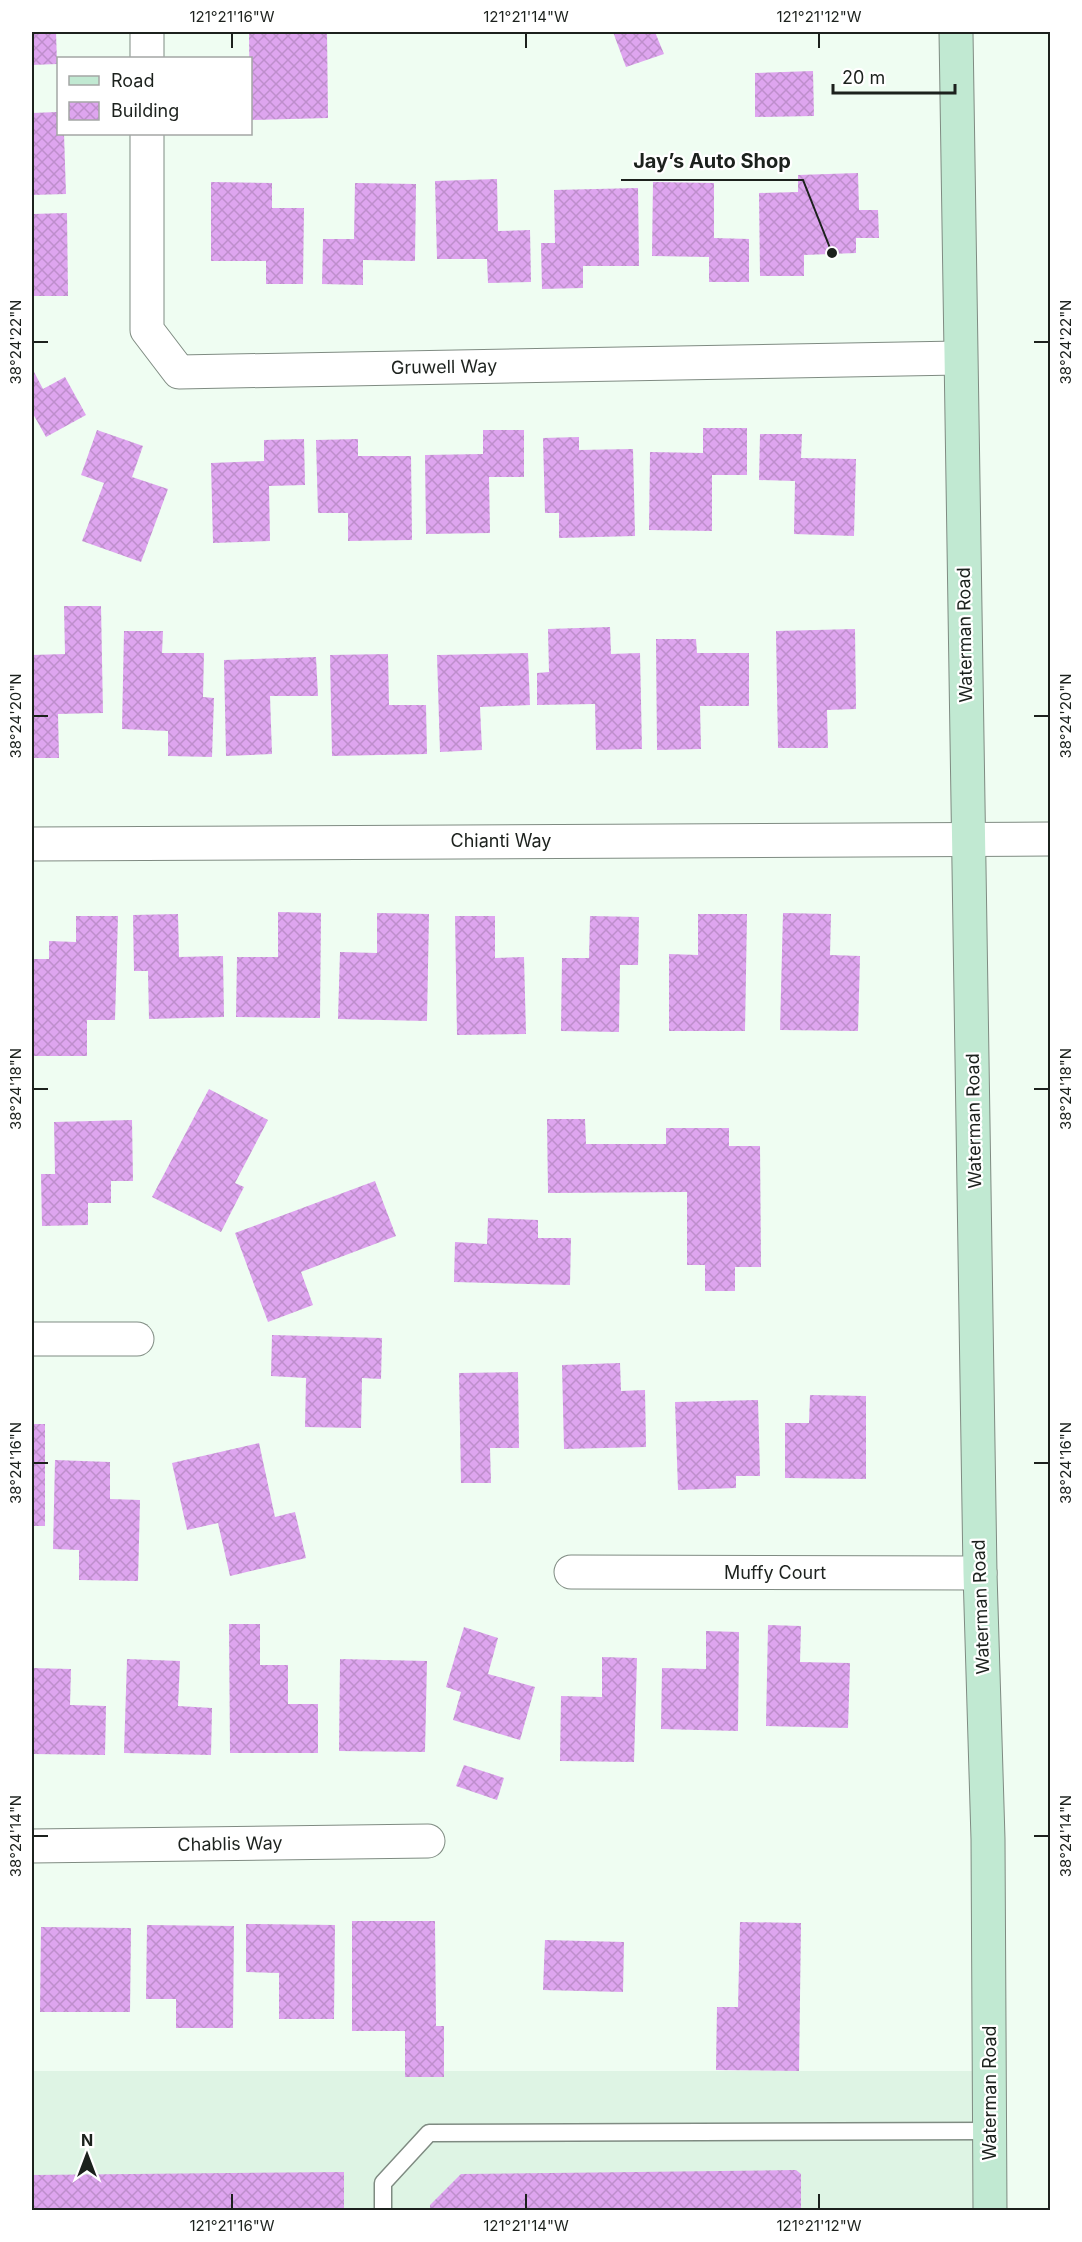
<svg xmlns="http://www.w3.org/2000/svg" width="1082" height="2242" viewBox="0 0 1082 2242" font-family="Inter,sans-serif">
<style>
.built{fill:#def4e4}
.building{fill:url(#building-cross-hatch)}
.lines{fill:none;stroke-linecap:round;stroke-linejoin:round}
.lane-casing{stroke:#7f8b82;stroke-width:19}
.street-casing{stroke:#7f8b82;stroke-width:35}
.secondary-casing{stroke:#7f8b82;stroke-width:35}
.lane{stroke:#fff;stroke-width:16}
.street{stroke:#fff;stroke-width:33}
.secondary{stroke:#c1e9d2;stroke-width:33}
.ticks{fill:none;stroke:#1c211d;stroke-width:2}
.labels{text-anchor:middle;stroke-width:4.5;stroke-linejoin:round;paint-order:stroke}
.street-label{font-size:18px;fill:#1c211d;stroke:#fff}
.leader{fill:none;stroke:#1c211d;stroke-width:2}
.callout-dot{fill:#1c211d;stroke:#fff;stroke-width:2}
.callout-label{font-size:20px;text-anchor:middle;font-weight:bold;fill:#1c211d;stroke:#fff;stroke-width:4.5;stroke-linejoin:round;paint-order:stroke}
.neatline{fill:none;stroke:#1c211d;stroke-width:2}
.ticks-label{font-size:15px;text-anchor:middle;fill:#1c211d}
</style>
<defs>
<pattern id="building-cross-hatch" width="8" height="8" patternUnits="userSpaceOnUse" patternTransform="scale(1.5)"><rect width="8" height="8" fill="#dea5ef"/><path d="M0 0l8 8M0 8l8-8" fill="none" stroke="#be8ecc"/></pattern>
</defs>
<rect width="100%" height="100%" fill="#effdf2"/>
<polygon class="built" points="32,2071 989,2071 990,2210 32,2210"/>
<g class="building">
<polygon points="32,32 56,32 57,64 32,65"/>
<polygon points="327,32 328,118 250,120 249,33"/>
<polygon points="613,32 655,32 664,54 626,67"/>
<polygon points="813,71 814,116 755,117 755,73"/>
<polygon points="58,112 58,134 64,134 66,194 32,195 32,113"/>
<polygon points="858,173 859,210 878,210 879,238 856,238 856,253 804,255 804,276 760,276 759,193 798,192 798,175"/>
<polygon points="497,179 498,231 530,230 531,282 488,283 487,259 437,259 435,181"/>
<polygon points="211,182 272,183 272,208 304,208 303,284 266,284 266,261 211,261"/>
<polygon points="653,182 714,183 714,238 749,239 749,282 709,282 709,257 652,256"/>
<polygon points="355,183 416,184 415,261 363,260 363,285 322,284 323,239 354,239"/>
<polygon points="638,188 639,266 583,266 583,288 542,289 541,243 555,243 554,190"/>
<polygon points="67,213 68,296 32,296 32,214"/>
<polygon points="32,368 43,389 65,377 86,415 46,437 32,412"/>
<polygon points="703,428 747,428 747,475 712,475 712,531 649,530 650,452 703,453"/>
<polygon points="97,430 143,446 132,477 168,489 141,562 82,541 104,483 81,475"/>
<polygon points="483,430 524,430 524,477 489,477 490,533 426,534 425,455 483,454"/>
<polygon points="760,434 802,434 801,458 856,459 854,536 794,534 795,481 759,480"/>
<polygon points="579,437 579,450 633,449 635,536 559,538 559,513 545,513 543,438"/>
<polygon points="304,439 305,485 269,486 270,541 213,543 211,463 264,461 264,440"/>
<polygon points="358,439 358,456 411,456 412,540 348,541 348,513 318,513 316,440"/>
<polygon points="64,606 101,606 103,713 58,714 59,758 32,758 32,655 65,654"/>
<polygon points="610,627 611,654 640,653 642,749 596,750 595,704 537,705 537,673 549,672 548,629"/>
<polygon points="855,629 856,709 827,710 828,748 778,748 776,631"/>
<polygon points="124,631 163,631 162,653 204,653 203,697 214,698 212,757 168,756 168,731 122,729"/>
<polygon points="656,639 696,639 697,653 749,653 749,706 700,706 701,749 657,750"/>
<polygon points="528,653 530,705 480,707 482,750 440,752 437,655"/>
<polygon points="388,654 389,705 426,705 427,754 332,756 330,655"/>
<polygon points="316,657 318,696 270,696 272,754 226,756 224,660"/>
<polygon points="278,912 321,913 320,1018 236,1017 237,957 278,957"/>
<polygon points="377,913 429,914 427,1021 338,1019 340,952 377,953"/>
<polygon points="783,913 831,914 830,955 860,956 858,1031 780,1030"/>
<polygon points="178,914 179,957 223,956 224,1017 149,1019 148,971 134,971 133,915"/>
<polygon points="698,914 747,914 745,1031 669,1031 669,954 698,955"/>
<polygon points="76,916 118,916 115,1020 87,1020 87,1056 32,1056 33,959 49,959 49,941 76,942"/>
<polygon points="455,916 495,916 495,958 524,957 526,1034 457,1035"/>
<polygon points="590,916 639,917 638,965 620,965 619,1032 561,1031 562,958 589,958"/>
<polygon points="209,1089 268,1120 235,1183 244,1187 221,1232 152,1197"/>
<polygon points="547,1119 585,1119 586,1144 666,1144 666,1128 729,1128 729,1146 760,1146 761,1267 735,1267 735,1291 705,1291 705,1265 687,1265 687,1192 548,1193"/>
<polygon points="132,1120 133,1181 111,1181 111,1203 88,1203 88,1225 42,1226 41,1174 55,1174 54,1122"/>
<polygon points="375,1181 396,1236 301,1272 313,1305 268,1322 235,1233"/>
<polygon points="488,1218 538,1220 538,1238 571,1238 570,1285 454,1282 455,1242 487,1244"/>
<polygon points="272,1335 382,1338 381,1379 362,1378 361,1428 305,1427 306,1378 271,1376"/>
<polygon points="620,1363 621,1391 645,1390 646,1447 564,1449 562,1365"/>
<polygon points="518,1372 519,1448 490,1448 491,1483 461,1483 459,1373"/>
<polygon points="810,1395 866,1396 866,1479 785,1478 785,1423 809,1423"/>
<polygon points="758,1400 760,1476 736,1476 736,1488 678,1490 675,1402"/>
<rect x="32" y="1424" width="13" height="102"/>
<polygon points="259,1443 275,1517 295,1512 306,1558 230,1576 218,1523 187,1530 172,1463"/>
<polygon points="55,1460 110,1462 110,1499 140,1500 138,1581 79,1580 79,1550 53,1549"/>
<polygon points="229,1624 260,1624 260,1665 288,1665 288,1704 318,1704 318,1753 230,1753"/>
<polygon points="768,1625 801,1626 800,1662 850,1663 848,1728 766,1726"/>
<polygon points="464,1627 498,1638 488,1674 535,1687 520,1740 453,1720 461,1692 446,1687"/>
<polygon points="706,1631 739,1632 738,1731 661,1729 662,1668 706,1669"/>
<polygon points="602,1657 637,1658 634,1762 560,1761 561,1696 602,1697"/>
<polygon points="127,1659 180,1661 178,1706 212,1708 211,1755 124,1753"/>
<polygon points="340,1659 427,1661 425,1752 339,1751"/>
<polygon points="32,1668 71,1669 70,1705 106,1706 105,1755 32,1754"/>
<polygon points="464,1765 504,1778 497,1800 456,1786"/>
<polygon points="352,1921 435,1921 436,2026 444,2026 444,2077 405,2077 405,2031 352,2031"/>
<polygon points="740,1922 801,1923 799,2071 716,2070 717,2007 738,2007"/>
<polygon points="246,1924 335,1925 334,2019 279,2019 279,1973 246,1972"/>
<polygon points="147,1925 234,1926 233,2028 176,2028 176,1999 146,1999"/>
<polygon points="41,1927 131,1928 130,2012 40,2012"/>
<polygon points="545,1940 624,1942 623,1992 543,1990"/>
<polygon points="796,2170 801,2174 801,2210 430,2210 430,2205 461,2174"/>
<polygon points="344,2172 344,2210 32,2210 32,2175"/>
</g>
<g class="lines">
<g class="lane-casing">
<polyline id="lane" points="383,2210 383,2183 429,2133 990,2131"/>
</g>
<g class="street-casing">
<g id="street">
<polyline points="147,32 147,58"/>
<polyline points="147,134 147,330 179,372 959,358"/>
<polyline points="32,844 1050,839"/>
<polyline points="32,1339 137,1339"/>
<polyline points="571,1572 980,1573"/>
<polyline points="32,1846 428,1841"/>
</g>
</g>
<g class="secondary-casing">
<polyline id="secondary" points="956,32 980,1573 988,1839 990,2210"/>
</g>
<use href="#lane" class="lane"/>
<use href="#street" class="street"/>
<use href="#secondary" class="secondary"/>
</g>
<path class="ticks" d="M 232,33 L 232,48M 526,33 L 526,48M 819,33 L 819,48M 33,342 L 48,342M 1034,342 L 1049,342M 33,716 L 48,716M 1034,716 L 1049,716M 33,1089 L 48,1089M 1034,1089 L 1049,1089M 33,1463 L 48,1463M 1034,1463 L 1049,1463M 33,1836 L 48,1836M 1034,1836 L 1049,1836M 232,2194 L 232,2209M 526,2194 L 526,2209M 819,2194 L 819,2209"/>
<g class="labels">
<g class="street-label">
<text transform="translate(444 367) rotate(-1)" y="6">Gruwell Way</text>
<text transform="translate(965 635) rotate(-91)" y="6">Waterman Road</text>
<text x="501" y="847">Chianti Way</text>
<text transform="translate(974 1121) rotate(-91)" y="6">Waterman Road</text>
<text x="775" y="1579">Muffy Court</text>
<text transform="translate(981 1607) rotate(-92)" y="6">Waterman Road</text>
<text transform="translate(230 1844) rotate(-1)" y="6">Chablis Way</text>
<text transform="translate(990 2093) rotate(-90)" y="6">Waterman Road</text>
</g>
</g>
<path class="leader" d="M832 253L803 180H621"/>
<circle class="callout-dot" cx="832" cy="253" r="6"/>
<g class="callout-label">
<text x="712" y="168">Jay’s Auto Shop</text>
</g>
<rect width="1082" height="2242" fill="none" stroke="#ffffff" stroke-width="66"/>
<rect x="57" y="57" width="195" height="78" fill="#ffffff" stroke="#a4a6a5" stroke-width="1.5"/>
<rect x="69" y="76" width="30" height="9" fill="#c1e9d2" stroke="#a4a6a5" stroke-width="1.5"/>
<text x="111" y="87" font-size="18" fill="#1c211d">Road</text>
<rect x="69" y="102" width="30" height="18" fill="url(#building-cross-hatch)" stroke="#a4a6a5" stroke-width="1.5"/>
<text x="111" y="117" font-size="18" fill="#1c211d">Building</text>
<g transform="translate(87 2155)" stroke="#ffffff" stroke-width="4.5" paint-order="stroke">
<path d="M0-4.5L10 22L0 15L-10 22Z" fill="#1c211d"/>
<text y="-9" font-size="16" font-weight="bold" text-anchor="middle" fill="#1c211d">N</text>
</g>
<path d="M833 84v9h122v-9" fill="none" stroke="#1c211d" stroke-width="3"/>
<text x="842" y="84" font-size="18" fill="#1c211d" stroke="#ffffff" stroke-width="4.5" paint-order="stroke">20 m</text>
<rect x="33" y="33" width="1016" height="2176" class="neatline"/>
<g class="ticks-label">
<text x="232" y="22">121°21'16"W</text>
<text x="526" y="22">121°21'14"W</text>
<text x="819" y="22">121°21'12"W</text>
<text transform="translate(16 342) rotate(-90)" y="5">38°24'22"N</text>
<text transform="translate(1066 342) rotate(-90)" y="5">38°24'22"N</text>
<text transform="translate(16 716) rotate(-90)" y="5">38°24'20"N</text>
<text transform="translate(1066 716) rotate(-90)" y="5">38°24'20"N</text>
<text transform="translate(16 1089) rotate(-90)" y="5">38°24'18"N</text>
<text transform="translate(1066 1089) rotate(-90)" y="5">38°24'18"N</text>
<text transform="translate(16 1463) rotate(-90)" y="5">38°24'16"N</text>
<text transform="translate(1066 1463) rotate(-90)" y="5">38°24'16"N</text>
<text transform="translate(16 1836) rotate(-90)" y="5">38°24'14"N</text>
<text transform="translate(1066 1836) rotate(-90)" y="5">38°24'14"N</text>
<text x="232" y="2231">121°21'16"W</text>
<text x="526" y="2231">121°21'14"W</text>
<text x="819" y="2231">121°21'12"W</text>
</g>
</svg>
